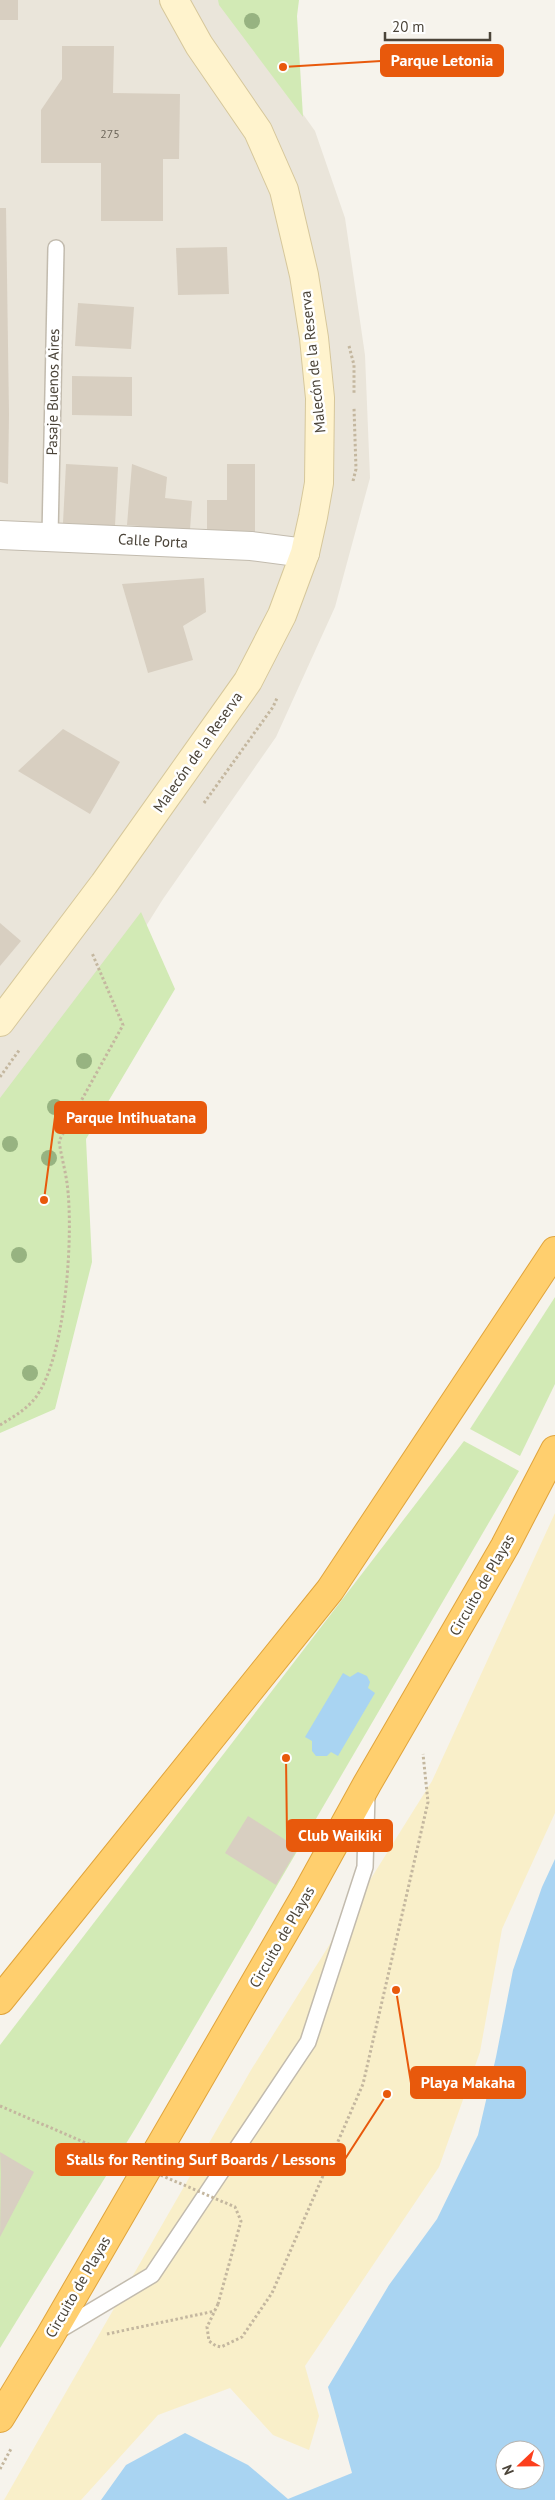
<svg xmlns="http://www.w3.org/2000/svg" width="555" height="2500" viewBox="0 0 555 2500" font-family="'PT Sans',sans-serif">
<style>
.residential{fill:#eae5da}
.green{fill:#d2eab5}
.sand{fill:#f9efc9}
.water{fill:#a9d4f2;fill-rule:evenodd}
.building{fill:#d8cfc1}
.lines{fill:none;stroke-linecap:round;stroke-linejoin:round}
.lane-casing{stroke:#c2bbae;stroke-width:18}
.street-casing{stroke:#c2bbae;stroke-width:30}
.secondary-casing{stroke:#d6c79b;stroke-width:30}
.highway-casing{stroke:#e0a43c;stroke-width:30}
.path{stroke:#c4b79f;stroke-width:3;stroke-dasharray:2.5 2.5;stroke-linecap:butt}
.lane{stroke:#fff;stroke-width:15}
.street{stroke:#fff;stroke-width:28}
.secondary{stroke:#fff3cd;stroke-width:28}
.highway{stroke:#ffcf6e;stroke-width:28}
.path-bridge{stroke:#c4b79f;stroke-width:3;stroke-dasharray:2.5 2.5;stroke-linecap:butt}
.tree{fill:#97b381}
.labels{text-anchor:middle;stroke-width:5;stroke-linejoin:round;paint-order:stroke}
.number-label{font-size:12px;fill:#6e675b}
.street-label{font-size:15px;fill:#4b4439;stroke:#fff}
.leader{fill:none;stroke:#e8590c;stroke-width:2}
.callout-dot{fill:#e8590c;stroke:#fff;stroke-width:2}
.callout{fill:#e8590c;stroke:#e8590c;stroke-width:2}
.callout-label{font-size:16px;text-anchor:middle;font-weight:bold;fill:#fff}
</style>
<rect width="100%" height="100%" fill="#f6f3ec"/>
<polygon class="residential" points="0,0 227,0 231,13 315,131 345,218 365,355 370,478 335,607 276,737 163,899 35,1103 0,1147"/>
<g class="green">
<polygon points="218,0 299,0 297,16 303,117 219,5"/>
<polygon points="141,912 175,989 86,1139 92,1262 55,1409 0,1433 0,1098"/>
<polygon points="555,1297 555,1384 520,1456 470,1429"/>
<polygon points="464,1441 519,1471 135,2129 0,2348 0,2045"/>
</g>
<polygon class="sand" points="555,1513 555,1813 502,1929 480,2052 439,2167 305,2366 319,2416 309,2450 273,2435 230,2388 158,2415 81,2500 4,2500 251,2070 432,1781"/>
<g class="water">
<polygon points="358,1672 367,1676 370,1682 368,1688 375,1693 338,1756 331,1752 327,1756 316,1756 312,1751 312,1741 305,1737 343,1673 350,1677"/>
<path d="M 555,1859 L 555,2500 L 101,2500 L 126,2465 L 185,2433 L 248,2465 L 288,2499 L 352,2473 L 328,2387 L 389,2285 L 437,2219 L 478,2135 L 496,2057 L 513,1970 L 542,1887 ZM 505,2450 L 535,2450 L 535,2480 L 505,2480 Z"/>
</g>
<g class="building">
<rect x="0" y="0" width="18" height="20"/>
<polygon points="62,46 114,46 113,93 180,94 179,159 163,159 163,221 101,221 101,163 41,163 41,110 62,79"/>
<polygon points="0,208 6,208 9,414 8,484 0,482"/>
<polygon points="227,247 229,294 178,295 176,248"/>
<polygon points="78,303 134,307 131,349 75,346"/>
<polygon points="72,376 132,377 132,416 72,415"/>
<polygon points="66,464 118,467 115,526 63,523"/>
<polygon points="132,464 167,477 165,498 192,501 190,530 127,525"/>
<polygon points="227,464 255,464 255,544 207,543 207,500 227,500"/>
<polygon points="204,578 206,612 183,626 193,660 148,673 122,584"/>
<polygon points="63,729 120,762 90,814 18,771"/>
<polygon points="0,923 21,941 0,966"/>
<polygon points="248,1816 298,1848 276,1885 225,1853"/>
<polygon points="0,2152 34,2172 0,2237 1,2173"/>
</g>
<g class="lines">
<g class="lane-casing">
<g id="lane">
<polyline points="50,536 56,248"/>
<polyline points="58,2331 152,2275 308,2042 365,1867 367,1794"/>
</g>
</g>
<g class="street-casing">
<polyline id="street" points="0,535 251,546 305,553"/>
</g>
<g class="secondary-casing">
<polyline id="secondary" points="0,1022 104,884 248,681 282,615 305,553 313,517 319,483 320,398 314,338 304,275 284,190 258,131 199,45 174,0"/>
</g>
<g class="highway-casing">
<g id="highway">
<polyline points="0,2000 330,1590 555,1251"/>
<polyline points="0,2418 50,2336 307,1893 367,1784 505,1546 555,1450"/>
</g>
</g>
<g class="path">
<polyline points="349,346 354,365 354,394"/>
<polyline points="353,481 356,469 354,408"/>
<polyline points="204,803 273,707 277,698"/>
<polyline points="0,1077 20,1049"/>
<path d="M 0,1425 C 13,1417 26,1410 36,1397 C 66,1356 74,1233 67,1183 C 65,1169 61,1155 59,1141 L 123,1025 L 92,953"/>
<polyline points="218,2304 207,2327 209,2341 216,2346 221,2347 242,2337 272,2293 363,2084 428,1802 423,1754"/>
<polyline points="107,2334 215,2311"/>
<polyline points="0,2469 12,2447"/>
</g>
<use href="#lane" class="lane"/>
<use href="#street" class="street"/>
<use href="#secondary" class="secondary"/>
<use href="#highway" class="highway"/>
<polyline class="path-bridge" points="0,2106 235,2207 241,2221 218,2304"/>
</g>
<g class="tree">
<circle cx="252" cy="21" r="8"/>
<circle cx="84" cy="1061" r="8"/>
<circle cx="55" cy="1107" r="8"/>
<circle cx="10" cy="1144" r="8"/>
<circle cx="49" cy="1158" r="8"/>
<circle cx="19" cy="1255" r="8"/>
<circle cx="30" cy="1373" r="8"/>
</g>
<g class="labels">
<g class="number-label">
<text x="110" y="138">275</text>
</g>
<g class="street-label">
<text transform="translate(313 362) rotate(-96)" y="5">Malecón de la Reserva</text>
<text transform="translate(53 392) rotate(-89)" y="5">Pasaje Buenos Aires</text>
<text transform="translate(153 541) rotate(3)" y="5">Calle Porta</text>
<text transform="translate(198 752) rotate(-55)" y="5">Malecón de la Reserva</text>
<text transform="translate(482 1585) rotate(-60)" y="5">Circuito de Playas</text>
<text transform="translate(282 1937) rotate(-60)" y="5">Circuito de Playas</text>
<text transform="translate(78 2287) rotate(-60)" y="5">Circuito de Playas</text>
</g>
</g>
<path class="leader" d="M283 67L381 61M44 1200L55 1117M286 1758L287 1835M396 1990L411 2083M387 2094L345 2159"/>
<g class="callout-dot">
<circle cx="283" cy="67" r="5"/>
<circle cx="44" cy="1200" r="5"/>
<circle cx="286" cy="1758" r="5"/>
<circle cx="396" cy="1990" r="5"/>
<circle cx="387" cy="2094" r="5"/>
</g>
<g class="callout">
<rect x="381" y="45" width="122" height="31" rx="5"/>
<rect x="55" y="1102" width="151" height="31" rx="5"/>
<rect x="287" y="1820" width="105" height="31" rx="5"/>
<rect x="411" y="2067" width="114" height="31" rx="5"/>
<rect x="56" y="2144" width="289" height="31" rx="5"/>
</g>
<g class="callout-label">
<text x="442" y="66">Parque Letonia</text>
<text x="131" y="1123">Parque Intihuatana</text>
<text x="340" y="1841">Club Waikiki</text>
<text x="468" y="2088">Playa Makaha</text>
<text x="201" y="2165">Stalls for Renting Surf Boards / Lessons</text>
</g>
<g transform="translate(520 2465) rotate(248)"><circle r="24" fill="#ffffff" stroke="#b7b4b0"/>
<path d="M0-4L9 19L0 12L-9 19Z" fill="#fc3f1d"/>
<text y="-8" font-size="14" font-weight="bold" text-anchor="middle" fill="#4b4439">N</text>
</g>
<path d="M385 32v8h105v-8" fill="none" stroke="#4b4439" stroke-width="2.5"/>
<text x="392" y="32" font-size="15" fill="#4b4439" stroke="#ffffff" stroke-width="4" paint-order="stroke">20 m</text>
</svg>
